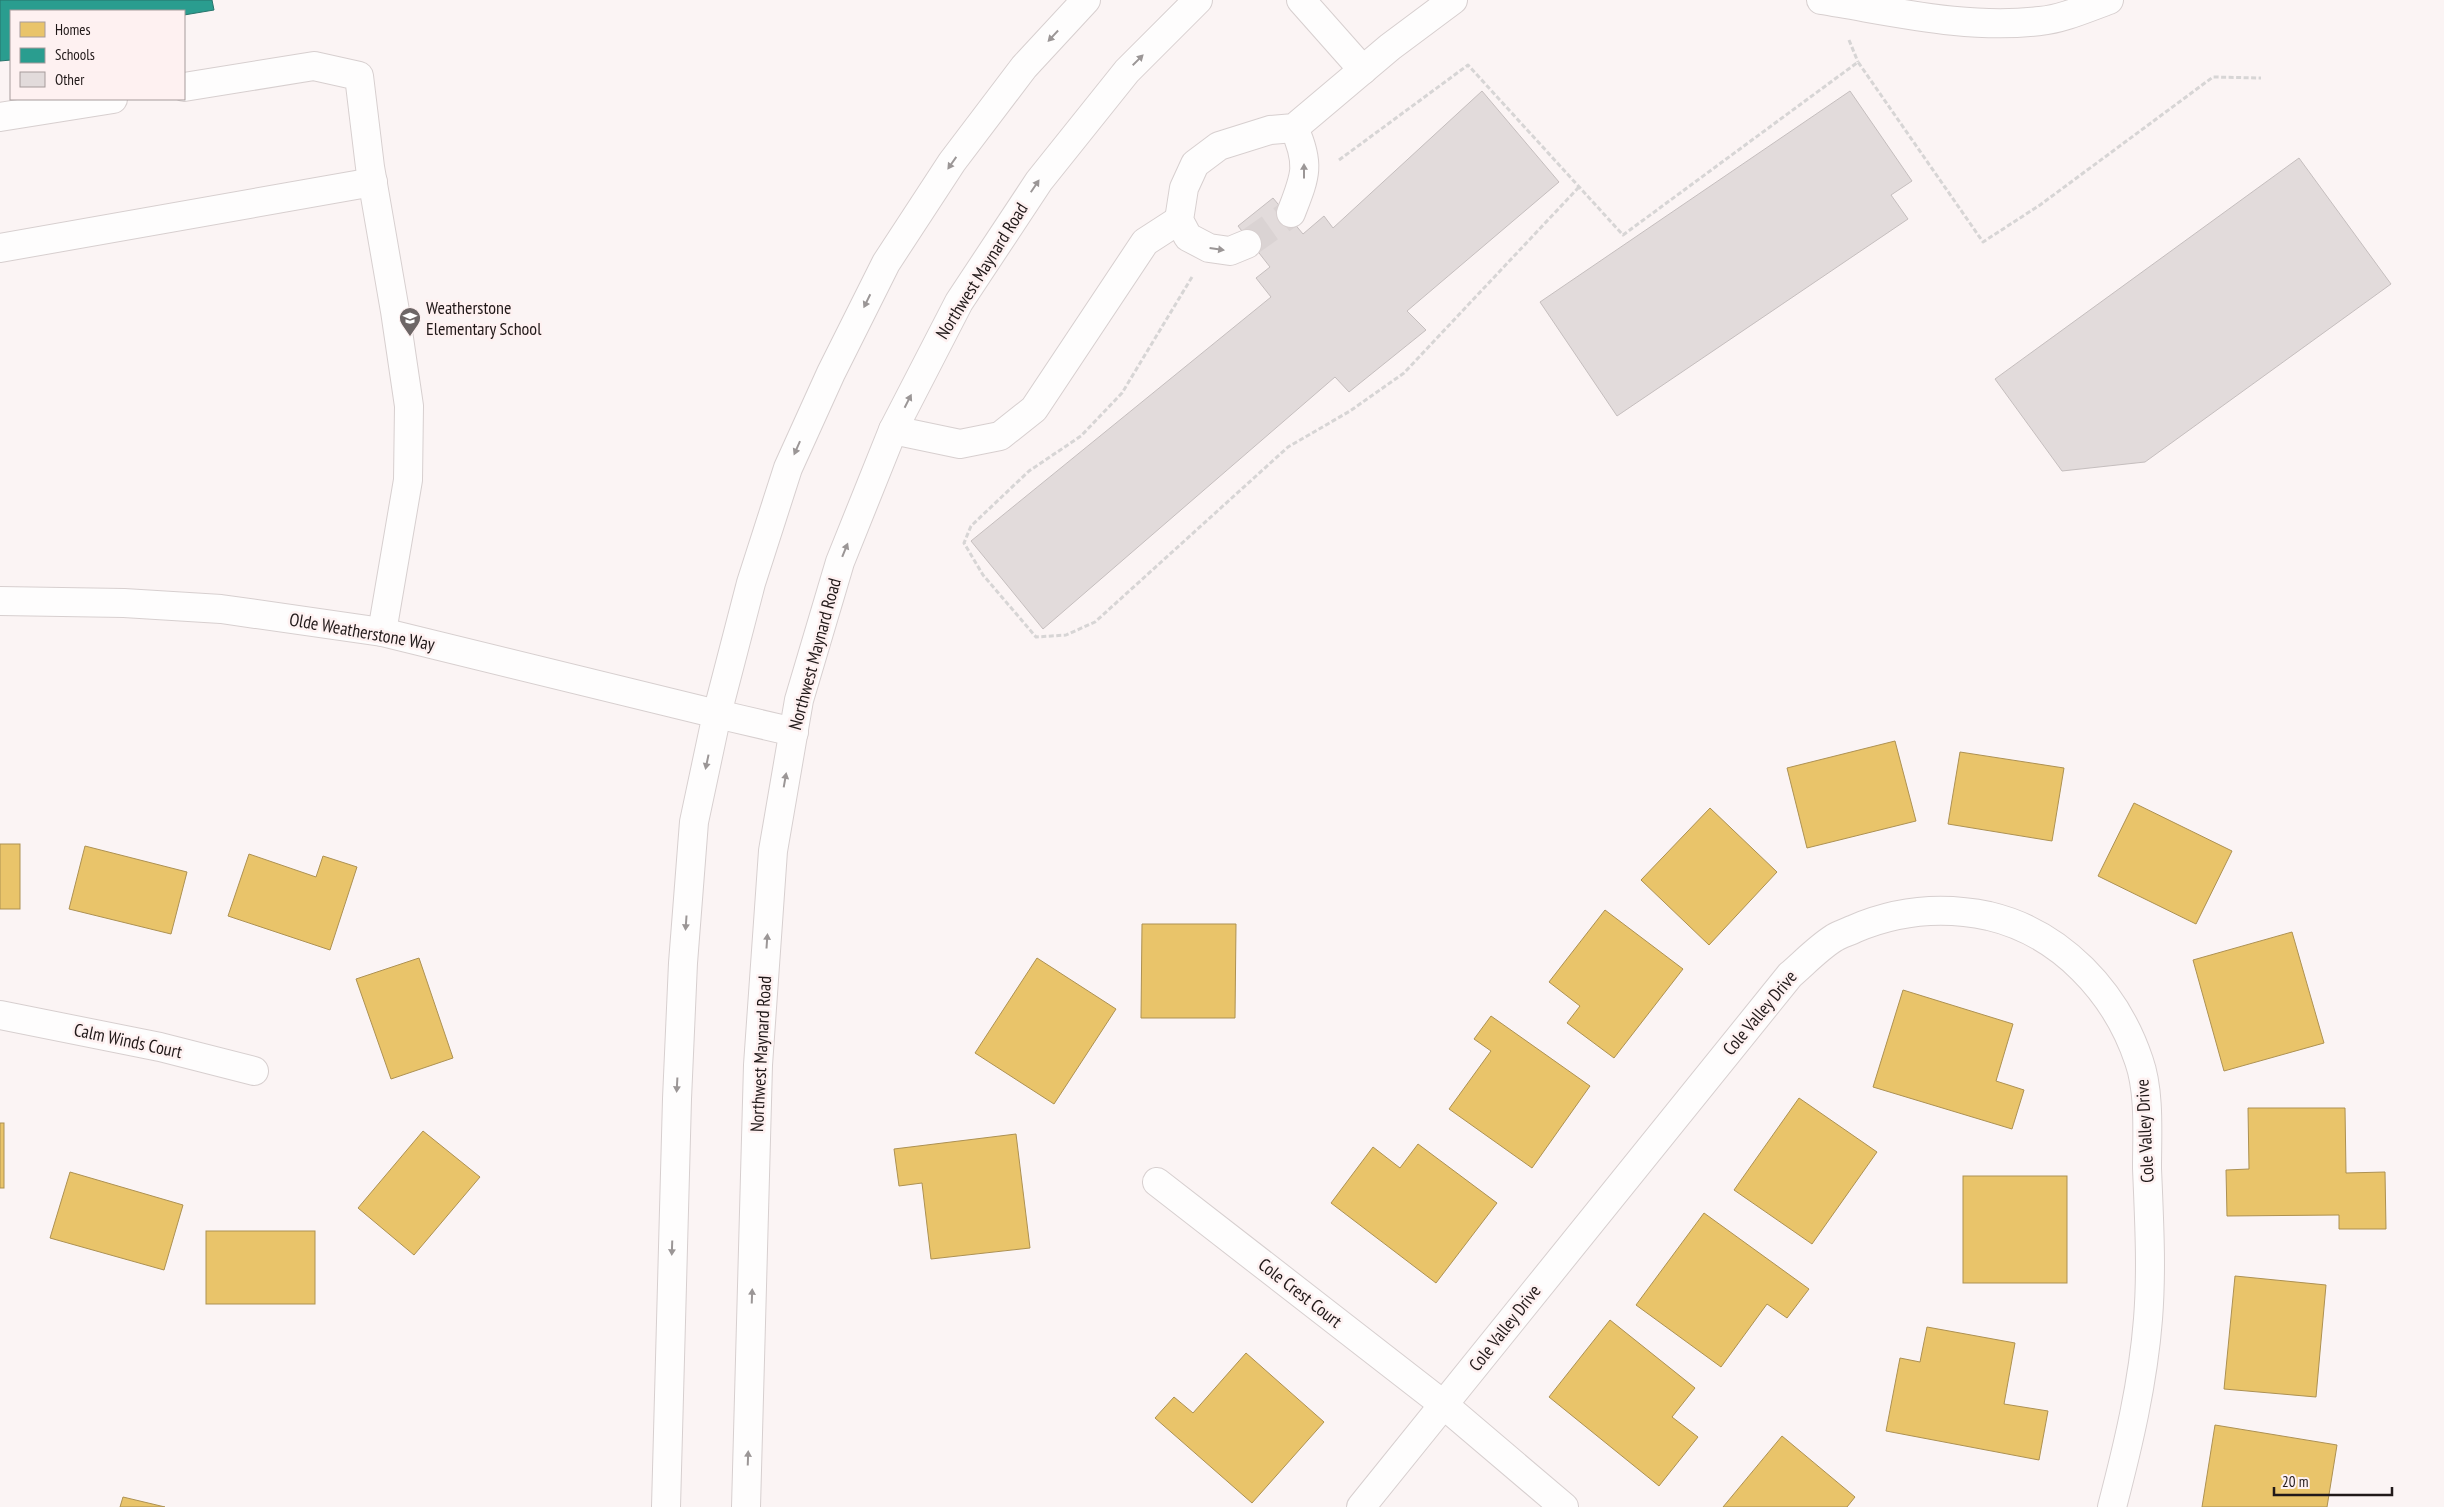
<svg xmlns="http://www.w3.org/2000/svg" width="2444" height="1507" viewBox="0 0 2444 1507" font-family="'PT Sans Narrow',sans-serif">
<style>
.homes{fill:#e9c46a;stroke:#ad9152}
.schools{fill:#2a9d8f;stroke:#27756c}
.building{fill:#e2dbdb;stroke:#c5bebe}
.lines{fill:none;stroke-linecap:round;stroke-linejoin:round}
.minor-tunnel{stroke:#dad3d3;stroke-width:28;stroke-dasharray:28 14;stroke-linecap:butt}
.minor-casing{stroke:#d7cfcf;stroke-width:30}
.major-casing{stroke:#d7cfcf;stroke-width:30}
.path{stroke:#d7d5d5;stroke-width:3;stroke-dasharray:5 2.5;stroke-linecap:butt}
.minor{stroke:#fefdfd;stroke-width:28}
.major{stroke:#fefdfd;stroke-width:28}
.oneway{fill:#9b9696}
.labels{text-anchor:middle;stroke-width:5;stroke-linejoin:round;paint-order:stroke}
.street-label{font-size:18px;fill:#211919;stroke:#fef1f1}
.poi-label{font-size:18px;fill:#211919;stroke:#fef1f1;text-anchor:start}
</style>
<rect width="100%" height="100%" fill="#fbf4f4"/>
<g class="homes">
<polygon points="1895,741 1916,821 1807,848 1787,768"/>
<polygon points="1960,752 2064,768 2052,841 1948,824"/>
<polygon points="2134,803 2232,851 2196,924 2098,876"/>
<polygon points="1710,808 1777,872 1709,945 1641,880"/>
<rect x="0" y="844" width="20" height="65"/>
<polygon points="85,846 187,872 171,934 69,909"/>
<polygon points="249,854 316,877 323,856 357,867 330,950 228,916"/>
<polygon points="1605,910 1683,969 1614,1058 1567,1023 1580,1006 1549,982"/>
<polygon points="1142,924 1236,924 1235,1018 1141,1018"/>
<polygon points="2292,932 2324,1043 2224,1071 2193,960"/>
<polygon points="419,958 453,1058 391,1079 356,979"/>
<polygon points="1037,958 1116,1009 1054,1104 975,1053"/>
<polygon points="1903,990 2013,1024 1996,1081 2024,1090 2012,1129 1873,1087"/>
<polygon points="1491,1016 1590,1086 1532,1168 1449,1109 1491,1051 1474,1039"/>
<polygon points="1799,1098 1877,1152 1812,1244 1734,1190"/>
<polygon points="2248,1108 2345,1108 2346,1173 2385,1172 2386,1229 2339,1229 2339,1215 2227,1216 2226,1170 2249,1169"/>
<rect x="0" y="1123" width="4" height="65"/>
<polygon points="423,1131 480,1177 414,1255 358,1208"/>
<polygon points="1016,1134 1030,1248 931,1259 922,1183 899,1186 894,1149"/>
<polygon points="1418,1144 1497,1203 1436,1283 1331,1203 1373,1147 1400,1168"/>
<polygon points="70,1172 183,1205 164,1270 50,1238"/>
<rect x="1963" y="1176" width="104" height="107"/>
<polygon points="1704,1213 1809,1289 1787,1318 1767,1304 1721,1367 1636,1305"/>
<rect x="206" y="1231" width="109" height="73"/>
<polygon points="2235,1276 2326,1285 2316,1397 2224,1389"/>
<polygon points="1610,1320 1695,1388 1672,1417 1698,1437 1659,1486 1549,1397"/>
<polygon points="1927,1327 2015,1343 2004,1404 2048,1411 2039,1460 1886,1431 1900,1358 1920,1362"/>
<polygon points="1246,1353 1324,1422 1252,1503 1155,1418 1174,1397 1193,1413"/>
<polygon points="2215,1425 2337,1445 2327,1507 2202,1507"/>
<polygon points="1782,1436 1855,1497 1847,1507 1723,1507"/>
<polygon points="123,1497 165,1507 120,1507"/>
</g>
<polygon class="schools" points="0,0 212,0 214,10 184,15 184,11 11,11 11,60 0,61"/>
<g class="building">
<polygon points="1482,91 1559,182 1407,311 1426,330 1349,392 1335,377 1043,629 971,541 1271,297 1256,278 1270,267 1238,226 1273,198 1303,234 1324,216 1333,228"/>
<polygon points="1850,91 1912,181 1891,195 1908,219 1617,416 1540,302"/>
<polygon points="2299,158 2391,284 2145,462 2062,471 1995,379"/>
</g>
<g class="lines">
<polyline class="minor-tunnel" points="1247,244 1291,213"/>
<g class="minor-casing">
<g id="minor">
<polyline points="1301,0 1363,70"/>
<path d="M 1821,0 C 1892,11 1967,30 2040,21 C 2062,19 2087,8 2109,0"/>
<polyline points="184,87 314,66 359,76 370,167 395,311 409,406 408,480 382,632"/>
<polyline points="0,117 113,99"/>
<path d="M 1291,213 C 1305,177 1311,165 1294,128"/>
<polyline points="1247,244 1230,251 1209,248 1188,237 1179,220 1184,188 1195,164 1219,146 1270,130 1294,128 1390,47 1453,0"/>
<polyline points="0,248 373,182"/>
<polyline points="893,430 960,444 1000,436 1034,409 1145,242 1179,220"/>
<polyline points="0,601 124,603 221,609 382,632 717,714"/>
<polyline points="0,1015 160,1047 254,1071"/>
<polyline points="1157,1182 1444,1405 1564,1507"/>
<path d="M 1361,1507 L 1790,975 C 1804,963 1818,948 1834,938 C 1840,934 1848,932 1854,929 C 1898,910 1942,906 1989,916 C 2061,933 2116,992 2139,1061 C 2150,1092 2147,1135 2147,1168 C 2149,1218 2152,1269 2148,1319 C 2143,1383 2128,1446 2112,1507"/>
</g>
</g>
<g class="major-casing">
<g id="major">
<polyline points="717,714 794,732"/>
<polyline points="666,1507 677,1099 683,963 694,822 717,714 751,583 788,468 831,373 886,263 952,162 1024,67 1086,0"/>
<polyline points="746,1507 758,1065 773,851 799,700 840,562 893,430 959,302 1039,181 1127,71 1198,0"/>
</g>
</g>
<g class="path">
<polyline points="1849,40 1858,62"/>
<polyline points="1339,160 1468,65 1623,235 1858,62 1983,242 2040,205 2213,77 2261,78"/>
<polyline points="1192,277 1122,393 1081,436 1029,471 971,526 964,543 983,575 1036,637 1066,635 1095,622 1288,447 1350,411 1404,373 1579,187"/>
</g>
<use href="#minor" class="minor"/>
<use href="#major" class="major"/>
</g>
<defs><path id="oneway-solid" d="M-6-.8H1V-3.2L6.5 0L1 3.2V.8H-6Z" transform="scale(1.25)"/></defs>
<g class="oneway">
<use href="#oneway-solid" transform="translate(1053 36) rotate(133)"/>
<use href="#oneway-solid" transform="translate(1138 60) rotate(-45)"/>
<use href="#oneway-solid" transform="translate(952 163) rotate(125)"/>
<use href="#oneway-solid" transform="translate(1304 171) rotate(-90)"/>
<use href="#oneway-solid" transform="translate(1035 186) rotate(-56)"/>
<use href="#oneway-solid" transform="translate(1217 249) rotate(8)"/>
<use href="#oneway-solid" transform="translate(867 301) rotate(116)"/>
<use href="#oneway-solid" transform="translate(908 401) rotate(-63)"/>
<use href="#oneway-solid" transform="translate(797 448) rotate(114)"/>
<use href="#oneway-solid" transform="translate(845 550) rotate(-68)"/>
<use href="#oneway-solid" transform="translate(707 762) rotate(102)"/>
<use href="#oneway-solid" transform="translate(785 780) rotate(-80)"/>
<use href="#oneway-solid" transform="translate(686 923) rotate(94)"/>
<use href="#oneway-solid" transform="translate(767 941) rotate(-86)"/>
<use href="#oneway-solid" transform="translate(677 1085) rotate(93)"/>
<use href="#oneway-solid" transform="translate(672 1248) rotate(92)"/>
<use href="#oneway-solid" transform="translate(752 1296) rotate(-88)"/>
<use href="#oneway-solid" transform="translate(748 1458) rotate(-88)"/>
</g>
<defs>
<g id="school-pin" transform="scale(1.125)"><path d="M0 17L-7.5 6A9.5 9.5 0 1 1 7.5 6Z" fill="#6d6666" stroke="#fef1f1"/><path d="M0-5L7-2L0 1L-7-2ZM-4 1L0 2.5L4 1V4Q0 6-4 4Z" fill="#fff"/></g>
</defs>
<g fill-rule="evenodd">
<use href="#school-pin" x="410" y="318"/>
</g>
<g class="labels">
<g class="street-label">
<text transform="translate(982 271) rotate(-58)" y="6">Northwest Maynard Road</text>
<text transform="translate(362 632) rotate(10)" y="6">Olde Weatherstone Way</text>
<text transform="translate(815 654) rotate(-75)" y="6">Northwest Maynard Road</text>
<text transform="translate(1760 1013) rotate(-50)" y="6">Cole Valley Drive</text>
<text transform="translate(128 1041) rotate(12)" y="6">Calm Winds Court</text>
<text transform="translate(761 1054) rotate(-87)" y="6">Northwest Maynard Road</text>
<text transform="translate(2145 1131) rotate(-93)" y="6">Cole Valley Drive</text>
<text transform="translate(1300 1293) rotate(38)" y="6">Cole Crest Court</text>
<text transform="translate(1505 1328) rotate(-52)" y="6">Cole Valley Drive</text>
</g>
<g class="poi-label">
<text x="426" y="314">Weatherstone<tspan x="426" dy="21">Elementary School</tspan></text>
</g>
</g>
<rect x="10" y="10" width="175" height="90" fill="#fef1f1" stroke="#a69b9b"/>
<rect x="20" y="22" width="25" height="15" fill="#e9c46a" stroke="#a69b9b"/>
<text x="55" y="35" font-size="15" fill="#211919">Homes</text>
<rect x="20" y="48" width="25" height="15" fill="#2a9d8f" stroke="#a69b9b"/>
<text x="55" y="60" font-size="15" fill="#211919">Schools</text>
<rect x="20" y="72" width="25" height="15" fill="#e2dbdb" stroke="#a69b9b"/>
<text x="55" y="85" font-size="15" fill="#211919">Other</text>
<path d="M2274 1487v8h118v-8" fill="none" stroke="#211919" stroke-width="2.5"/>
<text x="2282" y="1487" font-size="15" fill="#211919" stroke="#fef1f1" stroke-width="4" paint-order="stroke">20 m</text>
</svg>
